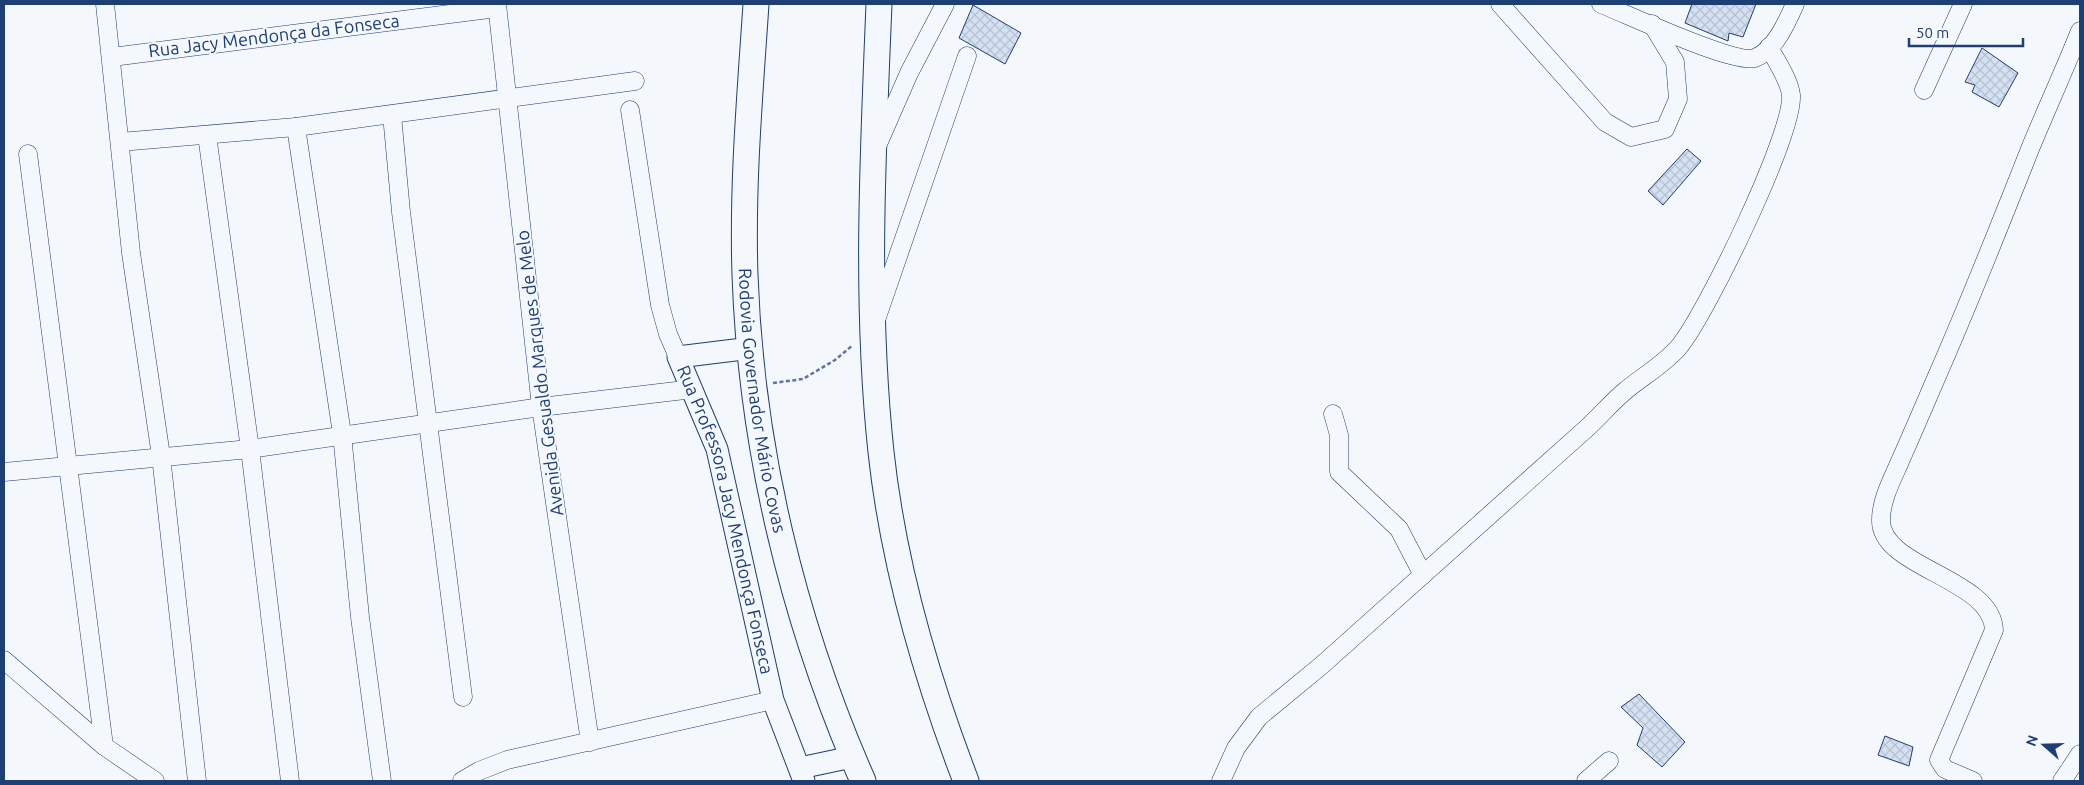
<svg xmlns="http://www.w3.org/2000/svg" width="2084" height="785" viewBox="0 0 2084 785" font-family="Ubuntu,sans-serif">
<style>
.building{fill:url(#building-cross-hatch);stroke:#1d3f73}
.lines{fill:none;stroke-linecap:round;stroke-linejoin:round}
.minor-casing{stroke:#1d3f73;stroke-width:19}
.major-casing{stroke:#1d3f73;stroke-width:23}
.highway-casing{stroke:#1d3f73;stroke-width:27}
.path{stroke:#5e769c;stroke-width:2.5;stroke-dasharray:4 2.5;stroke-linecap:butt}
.minor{stroke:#f4f7fb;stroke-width:18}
.major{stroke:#f4f7fb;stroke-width:21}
.highway{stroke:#f4f7fb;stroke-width:25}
.labels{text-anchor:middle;stroke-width:4;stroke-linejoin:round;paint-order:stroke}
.street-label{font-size:18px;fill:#1d3f73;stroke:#f4f7fb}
</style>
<defs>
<pattern id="building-cross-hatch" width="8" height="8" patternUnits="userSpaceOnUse" patternTransform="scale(1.25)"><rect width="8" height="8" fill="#d5e0f0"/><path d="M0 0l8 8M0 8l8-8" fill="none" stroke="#b6c1d1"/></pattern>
</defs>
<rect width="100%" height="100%" fill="#f4f7fb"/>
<g class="building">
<polygon points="1692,4 1756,4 1743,37 1729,33 1728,41 1685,23"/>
<polygon points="973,5 1021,33 1005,64 959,38"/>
<polygon points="1982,48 2018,73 1999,107 1972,92 1975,85 1965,82"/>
<polygon points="1687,149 1701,161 1663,205 1648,191"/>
<polygon points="1639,694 1685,742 1662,767 1637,745 1643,728 1621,707"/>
<polygon points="1885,736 1913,747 1909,766 1878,755"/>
</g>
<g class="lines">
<g class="minor-casing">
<g id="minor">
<polyline points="105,4 131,253 161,456 197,781"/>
<polyline points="497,4 541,407 590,742"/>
<polyline points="1500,4 1605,122 1631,137 1665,129 1678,99 1675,62 1652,24"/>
<path d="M 1601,4 C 1627,14 1734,65 1755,58 C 1775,50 1787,22 1795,4"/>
<polyline points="112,57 497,8"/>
<polyline points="1924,90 1963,4"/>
<polyline points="630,110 660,305 668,334 678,357"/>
<polyline points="392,115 401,212 463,697"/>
<polyline points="296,127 342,434 360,617 382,781"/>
<polyline points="207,135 250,449 290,781"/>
<polyline points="120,142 296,127 635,81"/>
<polyline points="878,144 909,73 945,4"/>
<polyline points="28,154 104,746"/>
<polyline points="877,317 967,56"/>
<polyline points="1333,414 1339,435 1339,472 1399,529 1423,575"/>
<polyline points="4,472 250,449 541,407 693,389"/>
<polyline points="4,660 104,746 155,781"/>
<polyline points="462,781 479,771 507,760 773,700"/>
<path d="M 1221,781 L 1236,748 L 1259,717 L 1322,665 L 1587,428 C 1600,416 1612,402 1625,391 C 1643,376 1663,365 1678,348 C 1705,317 1794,133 1791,95 C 1789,79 1776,61 1769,47"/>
<polyline points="1586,781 1609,761"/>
<path d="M 1973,781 L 1945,769 L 1939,760 L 1994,630 C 1992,578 1880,568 1881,520 C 1881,499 1893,478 1901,459 C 1913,432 1925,404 1937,376 C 1970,301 2000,225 2030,149 C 2046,110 2064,71 2080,31"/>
<polyline points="2062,781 2080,754"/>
</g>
</g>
<g class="major-casing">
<g id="major">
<path id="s1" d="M 751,348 L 678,357 L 717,449 L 773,700 L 804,781"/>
<polyline points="800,768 852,757"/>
</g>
</g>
<g class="highway-casing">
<g id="highway">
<path id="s2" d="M 756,4 C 750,94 742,184 745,275 C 751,448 793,622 863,781"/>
<path d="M 879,4 C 873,153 865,303 881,452 C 893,563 926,677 966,781"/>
</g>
</g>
<polyline class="path" points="773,383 803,379 835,360 853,345"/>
<use href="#minor" class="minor"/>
<use href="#major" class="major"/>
<use href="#highway" class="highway"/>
</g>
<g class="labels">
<g class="street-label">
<text transform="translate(274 36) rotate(-7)" y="6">Rua Jacy Mendonça da Fonseca</text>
<text transform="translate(540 373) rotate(-97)" y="6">Avenida Gesualdo Marques de Melo</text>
<text dy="6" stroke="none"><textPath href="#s2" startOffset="398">Rodovia Governador Mário Covas</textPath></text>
<text dy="6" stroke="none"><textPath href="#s1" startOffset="244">Rua Professora Jacy Mendonça Fonseca</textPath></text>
</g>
</g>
<rect width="2084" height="785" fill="none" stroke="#1d3f73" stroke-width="10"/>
<g transform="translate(2044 745) rotate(290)" stroke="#f4f7fb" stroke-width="4" paint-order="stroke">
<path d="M0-4L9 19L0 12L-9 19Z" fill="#1d3f73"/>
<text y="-8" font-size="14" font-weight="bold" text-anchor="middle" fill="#1d3f73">N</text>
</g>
<path d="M1909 38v8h114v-8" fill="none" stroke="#1d3f73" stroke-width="2.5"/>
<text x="1916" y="38" font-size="15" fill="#1d3f73" stroke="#f4f7fb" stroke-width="4" paint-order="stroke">50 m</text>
</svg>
